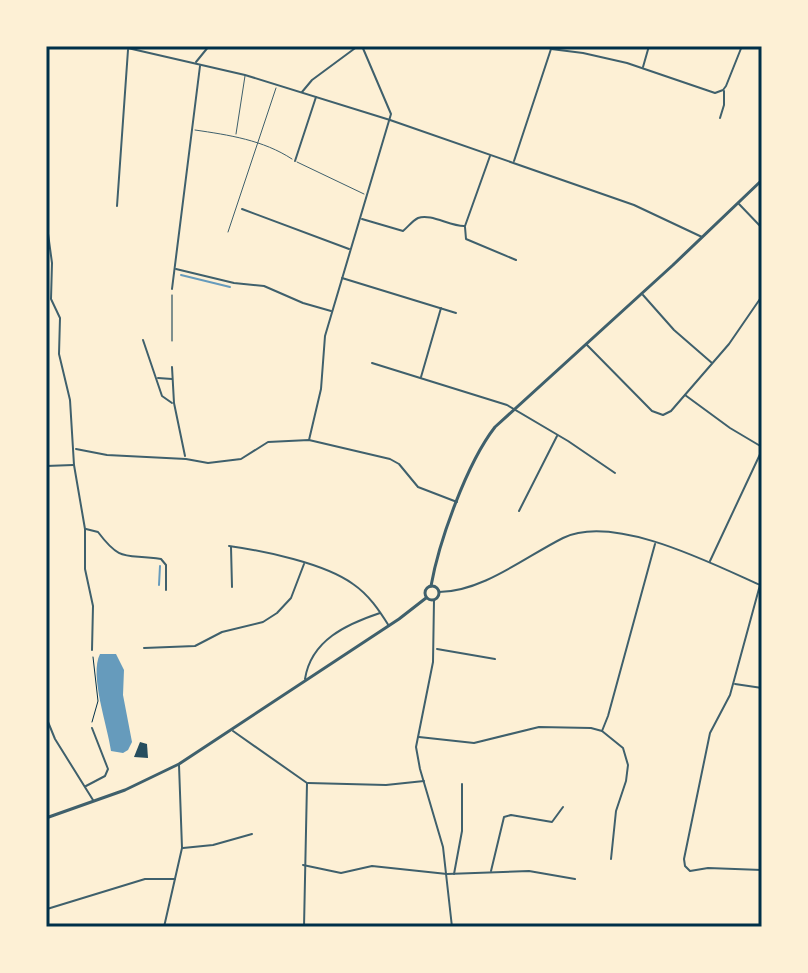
<svg xmlns="http://www.w3.org/2000/svg" width="808" height="973" viewBox="0 0 808 973" font-family="'Noto Sans',sans-serif">
<style>
.water{fill:#669bbc}
.lines{fill:none;stroke-linecap:round;stroke-linejoin:round}
.stream{stroke:#669bbc;stroke-width:2}
.building{fill:#264d5e}
.path{stroke:#003049;stroke-width:1}
.service{stroke:#3f606c;stroke-width:1}
.minor{stroke:#3f606c;stroke-width:2}
.tertiary{stroke:#3f606c;stroke-width:3}
.neatline{fill:none;stroke:#003049;stroke-width:3}
</style>
<rect width="100%" height="100%" fill="#fdf0d5"/>
<path class="water" d="M 100,654 L 116,654 L 124,670 L 123,695 L 132,742 L 128,750 L 123,753 L 111,751 C 108,727 89,675 100,654 Z"/>
<g class="lines">
<g class="stream">
<polyline points="181,275 230,287"/>
<polyline points="159,585 160,566"/>
</g>
</g>
<polygon class="building" points="140,742 147,744 148,758 134,757"/>
<g class="lines">
<g class="path">
<polyline points="172,295 172,341"/>
<polyline points="92,722 98,701 93,657"/>
</g>
<g class="service">
<path d="M 195,130 C 229,135 263,140 292,159"/>
<polyline points="236,134 245,76"/>
<polyline points="297,162 364,194"/>
<polyline points="228,232 276,88"/>
</g>
<g class="minor">
<polyline points="119,46 245,75 390,120 634,205 702,237"/>
<polyline points="548,46 551,49 583,53 627,63 715,93 723,90 726,86 742,46"/>
<polyline points="46,51 48,46"/>
<polyline points="196,62 209,46"/>
<polyline points="643,67 649,46"/>
<polyline points="302,92 312,80 358,46"/>
<polyline points="720,118 724,105 724,91"/>
<polyline points="295,161 316,97"/>
<polyline points="514,161 551,49"/>
<polyline points="739,204 762,228"/>
<polyline points="117,206 128,50"/>
<polyline points="242,209 349,249"/>
<polyline points="46,219 52,263 51,299 60,318 59,354 70,400 74,465 85,529 85,569 93,606 92,650"/>
<path d="M 362,219 L 403,231 C 408,227 412,221 418,218 C 431,213 451,227 465,226 L 490,156"/>
<polyline points="465,227 466,239 516,260"/>
<polyline points="176,269 234,283 264,286 303,303 331,311"/>
<polyline points="342,278 456,313"/>
<polyline points="172,289 200,66"/>
<polyline points="643,295 674,330 712,363"/>
<polyline points="143,340 162,396 172,403"/>
<polyline points="586,344 652,411 663,415 671,411 729,344 762,296"/>
<polyline points="372,363 507,405 568,441 615,473"/>
<polyline points="172,367 174,403 185,456"/>
<polyline points="421,377 441,308"/>
<polyline points="158,378 172,379"/>
<polyline points="685,395 730,428 762,447"/>
<polyline points="309,440 321,389 325,336 391,114 362,46"/>
<polyline points="76,449 107,455 186,459 208,463 241,459 268,442 309,440 390,459 399,464 418,487 457,502"/>
<polyline points="46,466 73,465"/>
<polyline points="519,511 557,436"/>
<path d="M 86,529 L 98,532 C 122,564 126,553 161,559 L 166,565 L 166,590"/>
<path d="M 229,546 C 264,551 324,563 353,584 C 369,595 379,610 389,626"/>
<polyline points="231,547 232,587"/>
<polyline points="710,561 762,450"/>
<polyline points="760,585 730,695 710,733 684,859 685,866 690,871 708,868 762,870"/>
<path d="M 439,592 C 482,592 525,557 563,538 C 614,513 713,564 762,586"/>
<polyline points="434,600 433,662 416,747 420,769 443,847 452,927"/>
<polyline points="144,648 195,646 222,632 263,622 277,613 291,598 304,564"/>
<polyline points="437,649 495,659"/>
<path d="M 305,679 C 311,640 347,624 380,613"/>
<polyline points="735,684 762,688"/>
<polyline points="46,717 55,739 93,800"/>
<polyline points="233,731 307,783 304,927"/>
<polyline points="419,737 474,743 539,727 591,728 602,731"/>
<polyline points="308,783 386,785 424,781"/>
<polyline points="86,786 105,776 108,769 92,728"/>
<polyline points="183,848 213,845 252,834"/>
<polyline points="611,859 616,811 626,781 628,765 623,748 602,731 608,716 655,544"/>
<polyline points="303,865 341,873 372,866 447,874 529,871 575,879"/>
<polyline points="491,871 504,817 511,815 552,822 563,807"/>
<polyline points="454,874 462,831 462,784"/>
<polyline points="47,909 145,879 175,879"/>
<polyline points="164,927 182,848 179,765"/>
</g>
<g class="tertiary">
<circle cx="432" cy="593" r="7"/>
<path d="M 431,586 C 439,541 467,463 495,427 L 673,265 L 762,180"/>
<polyline points="46,818 125,790 179,764 399,619 426,598"/>
</g>
</g>
<rect width="808" height="973" fill="none" stroke="#fdf0d5" stroke-width="96"/>
<rect x="48" y="48" width="712" height="877" class="neatline"/>
</svg>
